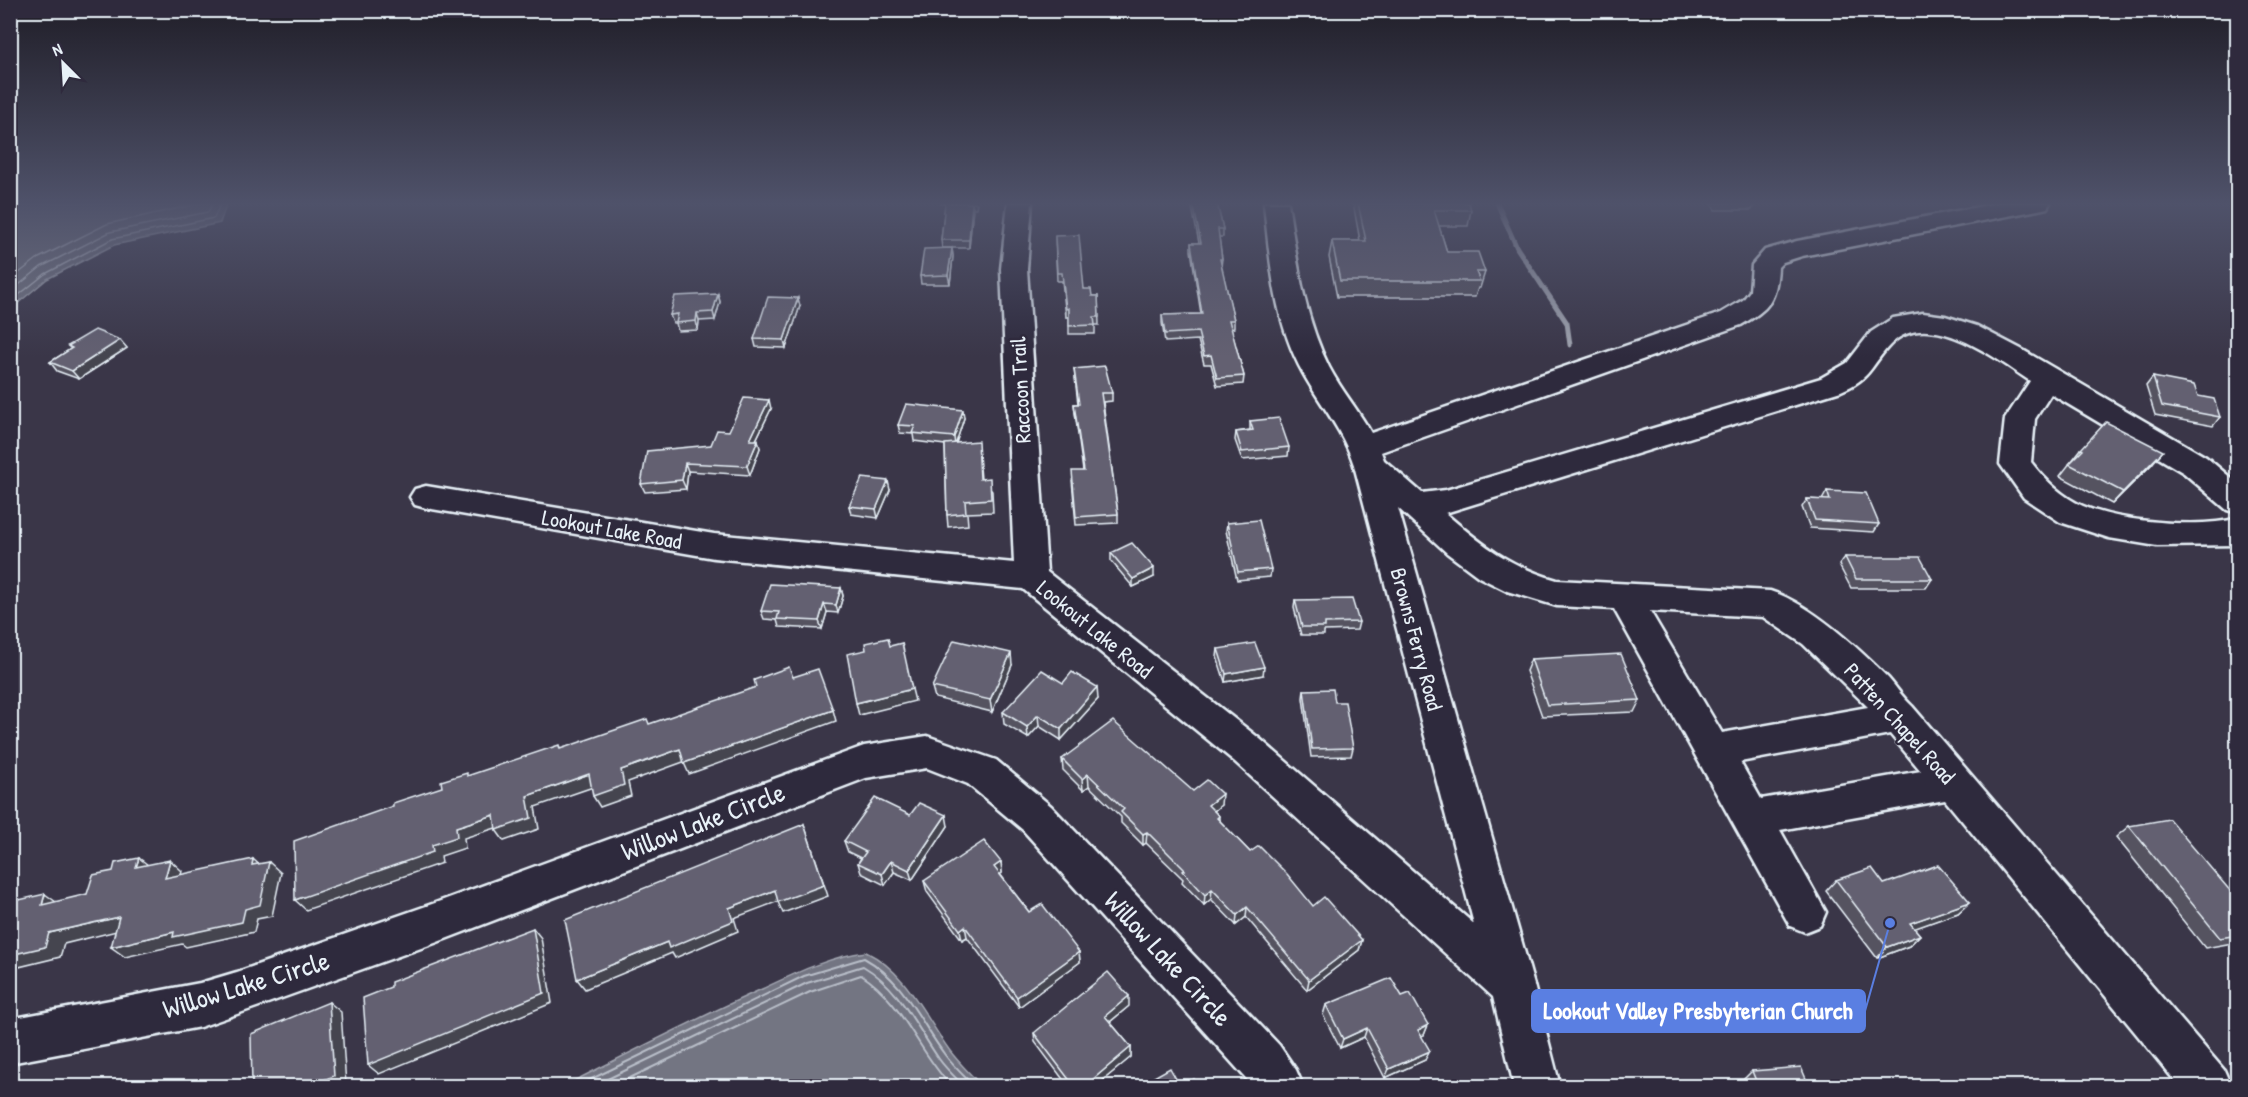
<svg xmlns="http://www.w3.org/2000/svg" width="2248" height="1097" viewBox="0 0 2248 1097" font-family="'Patrick Hand',sans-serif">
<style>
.water{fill:#737482;stroke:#a2a6b1;stroke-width:1.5}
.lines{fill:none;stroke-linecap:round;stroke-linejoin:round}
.shore-far1{stroke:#b9bfc9;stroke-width:1.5}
.shore{stroke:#b9bfc9;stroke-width:2}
.stream{stroke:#a2a6b1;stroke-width:5}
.minor-casing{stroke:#e8f1f8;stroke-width:5}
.minor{fill:#2f2a3d;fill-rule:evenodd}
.wall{fill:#555361;stroke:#e8f1f8;stroke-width:1.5}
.shaded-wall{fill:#45444f;stroke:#e8f1f8;stroke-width:1.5}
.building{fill:#636171;stroke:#e8f1f8;stroke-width:1.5}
.labels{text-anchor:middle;stroke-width:5;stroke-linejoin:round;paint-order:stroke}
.street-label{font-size:22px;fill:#e8f1f8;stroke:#2f2a3d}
.near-street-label{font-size:27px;fill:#e8f1f8;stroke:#2f2a3d}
.leader{fill:none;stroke:#5a7fe2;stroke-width:2}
.callout-dot{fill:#5a7fe2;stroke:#2f2a3d;stroke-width:2}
.callout{fill:#5a7fe2;stroke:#5a7fe2;stroke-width:2}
.callout-label{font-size:24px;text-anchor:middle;font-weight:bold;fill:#fff}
</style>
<rect width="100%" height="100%" fill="#3a3648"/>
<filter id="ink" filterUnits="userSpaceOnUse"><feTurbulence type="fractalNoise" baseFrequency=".0167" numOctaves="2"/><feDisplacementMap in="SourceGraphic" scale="12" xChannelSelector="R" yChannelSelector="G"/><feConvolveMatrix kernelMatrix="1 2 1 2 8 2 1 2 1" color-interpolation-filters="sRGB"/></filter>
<g filter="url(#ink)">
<g class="water">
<polygon points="11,203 227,203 220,223 114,245 47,279 11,309"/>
<path d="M 866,952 C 906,971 925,1017 950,1051 C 960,1064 971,1075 982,1086 L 564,1086 C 629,1053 695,1019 762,989 C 794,974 830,956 866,952 Z"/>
</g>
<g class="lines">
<g class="shore-far1">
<polyline points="10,280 37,259 107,224 203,203"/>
<polyline points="10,292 41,267 110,232 208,212 213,203"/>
<polyline points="10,302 45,274 112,239 214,218 221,203"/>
</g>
<g class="shore">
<path d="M 577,1086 L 804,976 L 864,958 C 904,980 919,1020 945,1055 C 953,1066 964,1076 974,1086"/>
<path d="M 593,1086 L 807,983 L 863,966 C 899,987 916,1026 939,1059 C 946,1069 955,1077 964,1086"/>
<path d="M 613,1086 L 810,992 L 861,975 C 902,1000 918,1052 951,1086"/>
</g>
<polyline class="stream" points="1497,203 1517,248 1567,323 1570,345"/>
<g class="minor-casing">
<g id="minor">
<path d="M 1008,203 L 1032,203 L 1027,269 L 1047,572 L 1260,739 L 1474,924 L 1354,465 C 1343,430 1320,404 1303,373 C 1274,321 1270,260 1264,203 L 1288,203 C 1297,260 1303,315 1329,367 C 1341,390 1359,411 1371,433 L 1721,313 L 1743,300 L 1750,291 L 1752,265 L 1765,250 L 1797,241 L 1999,203 L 2050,203 L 2047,208 L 2038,210 L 1802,256 L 1783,262 L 1778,267 C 1776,301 1770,308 1741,325 L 1381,452 L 1384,460 L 1422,493 L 1446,490 L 1821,378 L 1847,363 L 1871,332 L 1893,318 L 1923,313 L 1945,316 L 1977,326 L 2021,349 L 2206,457 L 2238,484 L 2238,513 L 2227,510 L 2184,473 L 2051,394 L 2035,419 L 2031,462 C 2045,480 2062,497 2083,506 C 2119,522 2201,529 2238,518 L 2238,545 L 2157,546 L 2109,538 L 2060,522 L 2024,498 L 2000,464 L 2005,419 L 2030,381 C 1997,359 1927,305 1890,345 C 1870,366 1872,378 1841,391 L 1445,513 C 1481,544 1510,567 1557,580 L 1770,591 C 1811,604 1858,648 1888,678 C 1896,687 1903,698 1912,706 L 2224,1070 L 2231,1086 L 2179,1086 L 1945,800 L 1780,830 L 1826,912 L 1820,926 L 1805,932 L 1790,926 L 1614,609 L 1557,606 L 1507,591 L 1479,577 L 1447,553 L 1398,508 L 1534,985 L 1560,1086 L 1514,1086 L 1493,997 L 1234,761 L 1023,589 L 714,558 L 426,508 L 415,505 L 410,497 L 415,489 L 426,486 L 714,534 L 1014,563 L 1001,269 ZM 1650,611 L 1763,617 L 1803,644 L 1868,707 L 1722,733 ZM 1890,734 L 1921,771 L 1761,799 L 1740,762 Z"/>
<polygon points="927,736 996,760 1051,806 1279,1045 1296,1070 1303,1086 1253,1086 1023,830 968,784 927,768 866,778 435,943 237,1014 200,1027 10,1063 10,1019 200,983 237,972 435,903 864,746"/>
</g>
</g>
<use href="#minor" class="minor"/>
</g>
<g class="wall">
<polygon points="941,203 977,203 976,208 973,208 969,248 942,248 941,240 945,204 941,204"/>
<polygon points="1191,203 1217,203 1223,229 1223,237 1219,237 1222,259 1221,267 1234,320 1234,328 1231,329 1244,376 1243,384 1217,386 1211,364 1204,364 1198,340 1165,342 1162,323 1162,315 1201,314 1191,251 1191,243 1199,243"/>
<polygon points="1353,203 1469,203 1471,210 1468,226 1439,226 1447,252 1485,272 1480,288 1478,288 1475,297 1337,297 1329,257 1332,241 1360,241"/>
<polygon points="1711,203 1755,203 1752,210 1715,210"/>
<polygon points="1055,236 1084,289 1092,296 1098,296 1099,325 1095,325 1095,334 1069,334 1069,317 1066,317 1062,281 1057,281"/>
<polygon points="952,248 953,256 950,284 921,284 920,276"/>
<polygon points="718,294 720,302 715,320 699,321 698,330 678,331 676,323 673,323 670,315"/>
<polygon points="800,306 786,348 756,347 754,339"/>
<polygon points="120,340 127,348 79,379 57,371 50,362 71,349 68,346"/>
<polygon points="1074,369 1112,393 1112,401 1103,402 1118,514 1118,523 1076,525 1072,480 1083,471 1075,413 1074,404 1078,404"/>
<polygon points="2153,377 2198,396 2220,417 2213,426 2155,415 2146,386"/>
<polygon points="771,409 756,440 760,448 750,475 688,471 686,489 645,492 641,484 711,445 729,431"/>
<polygon points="964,418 956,443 979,454 981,479 992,491 993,512 967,513 968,525 948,527 947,515 945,445 914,441 913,434 900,433 898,425"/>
<polygon points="1250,421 1289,447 1288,456 1242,460 1235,440 1236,432 1250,430"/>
<polygon points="2081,449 2152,464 2112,504 2060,476"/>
<polygon points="890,490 878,518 851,514 849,506"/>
<polygon points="1827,491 1879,524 1874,532 1810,528 1802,507 1807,499 1822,500"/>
<polygon points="1227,523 1271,569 1270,577 1237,580 1226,531"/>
<polygon points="1111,553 1154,577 1133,587 1111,561"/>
<polygon points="1845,557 1932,579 1926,588 1851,588 1839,565"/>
<polygon points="841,588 843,596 838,613 827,612 822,629 779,627 777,620 764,619 761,611"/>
<polygon points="1295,600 1359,622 1357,630 1324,631 1324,635 1301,635 1294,608"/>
<polygon points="1218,649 1263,675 1225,682 1217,657"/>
<polygon points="1531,659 1640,700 1634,712 1542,716 1526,671"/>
<polygon points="1012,665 992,712 935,698 932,687"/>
<polygon points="1063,683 1098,699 1061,740 1039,726 1028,738 1004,724 1003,712"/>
<polygon points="1304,690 1335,702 1353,748 1351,756 1311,757 1303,698"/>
<polygon points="1062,759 1193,791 1221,805 1214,811 1219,816 1219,820 1250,852 1313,906 1362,940 1359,950 1307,990 1246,917 1236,925 1211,899 1204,905 1182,882 1183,879 1146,843 1143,845 1121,823 1121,817 1089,786 1083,790 1063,770"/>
<polygon points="910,815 948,826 912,880 894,872 885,885 861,873 858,863 861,858 848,852 844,841"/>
<polygon points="2129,826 2238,900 2238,942 2205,948 2116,837"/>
<polygon points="1001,862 1002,873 1000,874 1029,912 1079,952 1080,962 1019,1007 967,937 962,940 927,892 924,881"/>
<polygon points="1836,880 1884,884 1970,902 1958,913 1914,928 1920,935 1909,946 1877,958 1826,891"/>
<polygon points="1402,996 1428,1025 1424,1035 1421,1036 1425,1060 1385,1078 1364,1037 1340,1048 1323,1015 1326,1005"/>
<polygon points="1129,1006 1110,1022 1131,1047 1131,1057 1096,1086 1068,1086 1035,1042 1034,1033"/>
<polygon points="1752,1071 1809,1086 1745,1086 1743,1080"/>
</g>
<g class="shaded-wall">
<polygon points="972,203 973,208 969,248 969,240"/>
<polygon points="952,248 953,256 950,284 948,275"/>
<polygon points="718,294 720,302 715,320 713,312"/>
<polygon points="798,298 800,306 786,348 784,340"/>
<polygon points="1069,308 1069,317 1066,317 1066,309"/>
<polygon points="697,313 699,321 698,330 696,321"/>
<polygon points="120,340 127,348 79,379 72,371"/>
<polygon points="769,400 771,409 752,448 750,440"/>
<polygon points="963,410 964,418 955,446 954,437"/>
<polygon points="758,440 760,448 750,475 747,466"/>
<polygon points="2163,451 2152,464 2112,504 2123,492"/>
<polygon points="685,463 688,471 686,489 682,480"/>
<polygon points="888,481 890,490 878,518 876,509"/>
<polygon points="1154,568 1154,577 1133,587 1133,579"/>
<polygon points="841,588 843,596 838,613 836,605"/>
<polygon points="824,604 827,612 822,629 819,621"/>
<polygon points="1011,653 1012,665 992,712 990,700"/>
<polygon points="1264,667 1263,675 1225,682 1226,674"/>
<polygon points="1097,687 1098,699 1061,740 1061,729"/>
<polygon points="912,689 915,701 859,715 856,703"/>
<polygon points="833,710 836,721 689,774 684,763"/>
<polygon points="1038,715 1039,726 1028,738 1027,727"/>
<polygon points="680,749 686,761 628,782 631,796 600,807 593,796 621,770"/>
<polygon points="589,774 596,786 535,807 539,829 504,841 496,830 527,796"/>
<polygon points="1088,774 1089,786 1083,790 1082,779"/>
<polygon points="1222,794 1221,805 1207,817 1208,805"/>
<polygon points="494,815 502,826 464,838 465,848 441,856 442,863 306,910 295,900 432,845 456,827"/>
<polygon points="946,815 948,826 912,880 909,870"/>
<polygon points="804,824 828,896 783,913 778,902"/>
<polygon points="1147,832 1146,843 1143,845 1143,834"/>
<polygon points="139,858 152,868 136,867"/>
<polygon points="253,859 265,870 252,865"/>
<polygon points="170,860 182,871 178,888 165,878"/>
<polygon points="891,861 894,872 885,885 882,874"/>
<polygon points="269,862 281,873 272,916 257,919 254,932 186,947 182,944 125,957 111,947 174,932 245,909"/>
<polygon points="1001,862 1002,873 996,877 994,867"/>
<polygon points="1212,889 1211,899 1204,905 1205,895"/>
<polygon points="775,890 779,901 734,918 738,931 675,958 672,953 585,989 577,979 667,942 729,908"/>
<polygon points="10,894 24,903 10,907"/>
<polygon points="45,894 60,905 42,905"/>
<polygon points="1970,902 1958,913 1899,934 1910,923"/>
<polygon points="1247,907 1246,917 1236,925 1237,915"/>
<polygon points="119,917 133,927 64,944 60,957 15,968 10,979 10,955 49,933"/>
<polygon points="965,926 967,937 962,940 960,930"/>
<polygon points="533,928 541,938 552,1003 379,1074 368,1065"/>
<polygon points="1920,935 1909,946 1877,958 1887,947"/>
<polygon points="1362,940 1359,950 1307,990 1309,980"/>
<polygon points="1079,952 1080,962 1019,1007 1017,997"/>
<polygon points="1129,996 1129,1006 1105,1026 1105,1016"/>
<polygon points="329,1002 341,1012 346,1085 342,1086 308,1086"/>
<polygon points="1428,1025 1424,1035 1413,1039 1418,1030"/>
<polygon points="1367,1028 1364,1037 1340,1048 1343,1039"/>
<polygon points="1131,1047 1131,1057 1096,1086 1085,1086"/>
<polygon points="1430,1051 1425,1060 1385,1078 1389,1069"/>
</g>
<g class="building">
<polygon points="945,203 972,203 969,240 941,240"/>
<polygon points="1193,203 1217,203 1223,229 1218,229 1222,259 1220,259 1234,320 1229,320 1244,376 1217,378 1211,355 1204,356 1198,332 1165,334 1162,315 1202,314 1191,243 1201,243"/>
<polygon points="1358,203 1469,203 1471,210 1434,210 1447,252 1478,252 1485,272 1476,272 1480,281 1340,281 1332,241 1366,241"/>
<polygon points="1079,235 1084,289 1091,289 1092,296 1098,296 1099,317 1094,317 1095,325 1069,326 1069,308 1066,309 1062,273 1057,273 1055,236"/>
<polygon points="952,248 948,275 920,276 924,249"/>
<polygon points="718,294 713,312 697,313 696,321 676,323 678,314 670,315 675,296"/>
<polygon points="768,297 798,298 784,340 754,339"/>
<polygon points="95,330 120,340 72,371 50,362 72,348 68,346"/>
<polygon points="1105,366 1112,393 1101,393 1118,514 1076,517 1072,471 1084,471 1074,404 1079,404 1074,369"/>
<polygon points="2153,377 2194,385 2198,396 2214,399 2220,417 2162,406"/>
<polygon points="744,398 769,400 750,440 758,440 747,466 685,463 682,480 641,484 647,451 711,445 717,430 729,431"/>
<polygon points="906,404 963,410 954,437 912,433 915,426 898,425"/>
<polygon points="1279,418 1289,447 1242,452 1236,432 1253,430 1250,421"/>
<polygon points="2106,422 2163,451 2123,492 2069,464 2083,450 2081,449"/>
<polygon points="978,441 980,479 990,478 991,499 965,501 966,513 947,515 945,444"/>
<polygon points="862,478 888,481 876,509 849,506"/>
<polygon points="1827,491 1866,493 1879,524 1815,520 1807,499 1830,500"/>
<polygon points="1259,520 1271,569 1238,572 1227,523"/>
<polygon points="1132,543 1154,568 1133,579 1111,553"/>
<polygon points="1845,557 1920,557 1932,579 1856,579"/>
<polygon points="770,584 841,588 836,605 824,604 819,621 777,619 779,612 761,611"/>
<polygon points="1352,599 1359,622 1325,623 1325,627 1302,627 1295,600"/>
<polygon points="888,638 890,646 902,643 912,689 856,703 847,654 866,650 865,643"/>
<polygon points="954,640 1011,653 990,700 932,687"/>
<polygon points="1255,643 1264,667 1226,674 1218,649"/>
<polygon points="1621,654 1640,700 1547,705 1531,659"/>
<polygon points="789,667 793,677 818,669 833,710 684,763 680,749 621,770 624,785 593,796 589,774 527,796 531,818 496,830 494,815 456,827 457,837 432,845 433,852 295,900 294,841 393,806 393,803 442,787 441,781 467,773 467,776 559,745 560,749 647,719 649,724 756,687 754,680"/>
<polygon points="1042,670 1063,683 1072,672 1097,687 1061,729 1038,715 1027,727 1003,712"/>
<polygon points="1333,689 1335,702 1345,702 1353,748 1312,749 1304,690"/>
<polygon points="1113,721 1193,791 1207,780 1222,794 1208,805 1219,816 1217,818 1250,852 1259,846 1287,874 1313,906 1324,897 1362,940 1309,980 1247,907 1237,915 1212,889 1205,895 1183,871 1185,870 1147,832 1143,834 1121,812 1124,809 1088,774 1082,779 1062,759"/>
<polygon points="875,798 910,815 919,803 946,815 909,870 891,861 882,874 858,863 866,852 844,841"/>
<polygon points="2169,819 2238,900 2238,935 2220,938 2129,826"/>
<polygon points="804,824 824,885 778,902 775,890 729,908 733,921 669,948 667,942 577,979 565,920"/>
<polygon points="984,841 1001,862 994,867 1029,912 1042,904 1079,952 1017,997 965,926 960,930 924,881"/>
<polygon points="139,858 136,867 170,860 165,878 253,859 252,865 269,862 260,905 245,909 242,922 173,937 174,932 111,947 119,917 49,933 45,947 10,955 10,902 45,894 42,905 87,894 93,875 113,871 115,863"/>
<polygon points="1938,865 1970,902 1910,923 1920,935 1887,947 1836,880 1872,868 1884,884"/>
<polygon points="533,928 544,993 368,1065 363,998 391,987 391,982"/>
<polygon points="1108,972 1129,996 1105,1016 1131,1047 1085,1086 1074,1086 1034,1033"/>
<polygon points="1391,978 1402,996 1410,993 1428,1025 1418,1030 1430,1051 1389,1069 1367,1028 1343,1039 1326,1005"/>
<polygon points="329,1002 334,1076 308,1086 252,1086 251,1034"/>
<polygon points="1801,1067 1809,1086 1758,1086 1752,1071"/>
<polygon points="1170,1068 1180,1086 1194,1079 1198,1086 1138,1086"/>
</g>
</g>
<linearGradient id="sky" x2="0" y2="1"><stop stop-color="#201e28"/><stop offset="0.57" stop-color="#4f526a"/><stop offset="1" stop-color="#4f526a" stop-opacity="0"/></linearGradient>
<rect width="2248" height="357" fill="url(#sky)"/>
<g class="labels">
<g class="street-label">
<text transform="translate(1020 390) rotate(-93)" y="8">Raccoon Trail</text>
<text transform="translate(612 529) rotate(10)" y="8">Lookout Lake Road</text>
<text transform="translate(1095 629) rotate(39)" y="8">Lookout Lake Road</text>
<text transform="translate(1417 639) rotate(75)" y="8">Browns Ferry Road</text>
<text transform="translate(1900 723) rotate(48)" y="8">Patten Chapel Road</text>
</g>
<g class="near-street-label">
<text transform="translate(703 822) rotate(-21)" y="9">Willow Lake Circle</text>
<text transform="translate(1168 959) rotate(47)" y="9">Willow Lake Circle</text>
<text transform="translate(246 985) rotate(-17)" y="9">Willow Lake Circle</text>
</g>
</g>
<path class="leader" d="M1890 923L1865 1011"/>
<circle class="callout-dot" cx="1890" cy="923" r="6"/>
<rect class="callout" x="1532" y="990" width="333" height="42" rx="6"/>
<g class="callout-label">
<text x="1698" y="1019">Lookout Valley Presbyterian Church</text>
</g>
<rect width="2248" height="1097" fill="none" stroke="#2f2a3d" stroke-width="36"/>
<rect x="18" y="18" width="2212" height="1061" fill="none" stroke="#e8f1f8" stroke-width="2" filter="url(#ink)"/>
<g transform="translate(63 63) rotate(336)" stroke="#2f2a3d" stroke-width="4.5" paint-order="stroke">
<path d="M0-4.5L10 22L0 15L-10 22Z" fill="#e8f1f8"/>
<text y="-9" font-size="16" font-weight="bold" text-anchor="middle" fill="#e8f1f8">N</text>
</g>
</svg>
